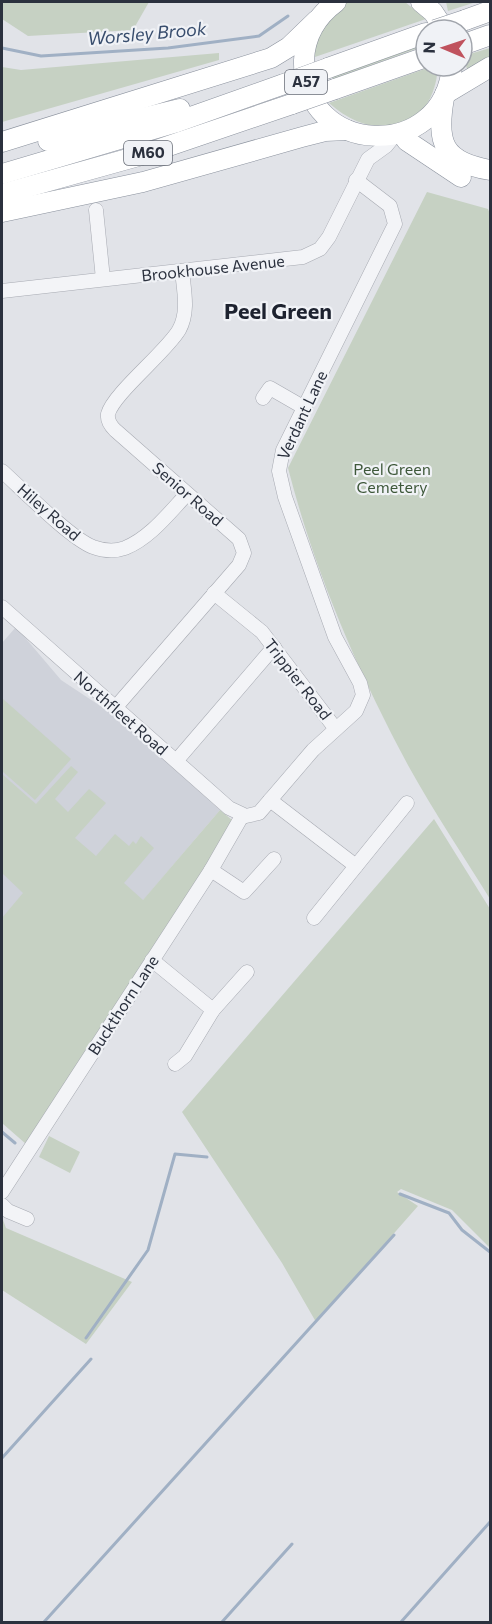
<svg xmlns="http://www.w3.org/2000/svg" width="492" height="1624" viewBox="0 0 492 1624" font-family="Commissioner,sans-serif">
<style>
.built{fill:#cfd2da}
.green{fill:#c6d1c3}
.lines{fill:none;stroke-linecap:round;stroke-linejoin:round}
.stream{stroke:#a0b0c4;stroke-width:3}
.minor-casing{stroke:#a7aab2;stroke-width:15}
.highway-casing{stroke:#8a919d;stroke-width:21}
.minor{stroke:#f3f4f7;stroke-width:14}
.highway{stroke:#fff;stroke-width:20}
.highway-bridge-casing{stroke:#8a919d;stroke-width:21;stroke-linecap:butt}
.highway-bridge{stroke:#fff;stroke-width:20}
.labels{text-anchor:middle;stroke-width:4.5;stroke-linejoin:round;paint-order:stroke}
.shield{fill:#f0f2f6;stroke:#666b75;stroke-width:1.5}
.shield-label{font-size:15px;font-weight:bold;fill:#2b313e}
.street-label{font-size:16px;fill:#2b313e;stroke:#f0f2f6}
.park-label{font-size:16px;fill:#3e583a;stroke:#f0f2f6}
.water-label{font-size:18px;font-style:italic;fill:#394e6e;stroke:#f0f2f6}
.district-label{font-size:22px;font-weight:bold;fill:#1d222f;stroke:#f0f2f6}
</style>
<rect width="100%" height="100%" fill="#e1e3e8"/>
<polygon class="built" points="16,627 61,680 117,717 220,810 116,932 2,1019 2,643"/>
<g class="green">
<polygon points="2,2 149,2 133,30 28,36 2,19"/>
<polygon points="341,2 405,2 426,19 312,58 315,40"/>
<polygon points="446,2 476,2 448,11"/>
<polygon points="422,42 424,46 333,79 331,75"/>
<polygon points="490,48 490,60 468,72 463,56"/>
<polygon points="219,53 219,60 2,122 2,67 21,70"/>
<path d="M 433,66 L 438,66 C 434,133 374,144 329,103 Z"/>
<path d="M 427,192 L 488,209 L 490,214 L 490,899 C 463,855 434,812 409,767 C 358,672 315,573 288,468 Z"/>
<polygon points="3,699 71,759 35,800 2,771"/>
<polygon points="71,766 78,772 55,799 68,812 89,789 106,803 75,838 96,856 115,834 129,846 133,841 136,844 141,836 154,848 124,883 143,900 220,810 232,820 232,828 26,1144 2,1123 2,918 23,893 2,873 2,774 36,804"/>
<polygon points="434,819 490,909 490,1248 452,1210 401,1189 397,1192 418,1206 316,1322 282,1263 182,1112"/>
<polygon points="49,1136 80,1152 70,1173 39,1157"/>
<polygon points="2,1217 6,1228 132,1282 86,1344 2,1290"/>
</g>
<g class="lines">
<g class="stream">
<polyline points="2,48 41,56 168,48 259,36 288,16"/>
<polyline points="2,1132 15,1143"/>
<polyline points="400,1194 449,1213 462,1230 490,1252"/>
<polyline points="86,1338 148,1250 175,1154 207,1157"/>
<polyline points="2,1458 91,1359"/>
<polyline points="44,1622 394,1235"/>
<polyline points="222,1622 292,1544"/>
<polyline points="401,1622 490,1522"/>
</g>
<g class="minor-casing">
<g id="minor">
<polyline points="96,210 103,279"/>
<polyline points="2,291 303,257 320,249 329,237 368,159 386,146 395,135"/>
<polyline points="263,398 270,388 303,407"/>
<path d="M 2,471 C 22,489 70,538 93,547 C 104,551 114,552 125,548 C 150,538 169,513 187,494"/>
<polyline points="214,593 262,632 335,728"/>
<polyline points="2,607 229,808 246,816 259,813 313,750 356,711 363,695 360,683 335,637 285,497 279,471 283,450 395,224 390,206 356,180"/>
<path d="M 115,708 L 239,565 L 244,553 L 239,539 L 115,430 C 111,426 107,421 108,414 C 113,394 166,352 179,330 C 189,312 184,291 182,271"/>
<polyline points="177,760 274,647"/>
<polyline points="270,800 356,866"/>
<polyline points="211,870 244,892 274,859"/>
<polyline points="314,918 407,803"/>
<polyline points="152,960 213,1010"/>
<polyline points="175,1064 185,1056 213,1010 247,972"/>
<polyline points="2,1192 211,870 242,816"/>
<polyline points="2,1205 8,1211 27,1219"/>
</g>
</g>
<g class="highway-casing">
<g id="highway">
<path d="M 336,2 C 317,16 305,36 304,60 C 301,156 444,164 452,66"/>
<polyline points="421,2 433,12 445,30"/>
<polyline points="465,20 490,11"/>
<polyline points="462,45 490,35"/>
<polyline points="328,68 426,33"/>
<polyline points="335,89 426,57"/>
<polyline points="445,94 490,67"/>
<path d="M 444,98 C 436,143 443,162 490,170"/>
<polyline points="401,133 407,141 461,177"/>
<polyline points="48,141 180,109"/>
<polyline points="2,142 271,58 289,47 317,20"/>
<polyline points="2,174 174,123 284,84"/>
<polyline points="2,194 142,155 292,104"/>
<polyline points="2,212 143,182 302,137 325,131 347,130"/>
</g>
</g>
<use href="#minor" class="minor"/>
<use href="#highway" class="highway"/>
<g class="highway-bridge-casing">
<g id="highway-bridge">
<polyline points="435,30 465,20"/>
<polyline points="284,84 328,68"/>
<polyline points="292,104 335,89"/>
</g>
</g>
<use href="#highway-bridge" class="highway-bridge"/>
</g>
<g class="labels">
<g class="shield">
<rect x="285" y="70" width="42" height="24" rx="4.5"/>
<rect x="124" y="141" width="48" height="24" rx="4.5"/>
</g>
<g class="shield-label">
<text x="306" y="87">A57</text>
<text x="148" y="158">M60</text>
</g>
<g class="street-label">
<text transform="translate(213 268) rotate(-6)" y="6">Brookhouse Avenue</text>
<text transform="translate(302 415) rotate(-65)" y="6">Verdant Lane</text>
<text transform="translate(188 494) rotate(41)" y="6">Senior Road</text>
<text transform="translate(49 512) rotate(41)" y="6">Hiley Road</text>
<text transform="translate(298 679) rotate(52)" y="6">Trippier Road</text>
<text transform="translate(121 713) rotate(41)" y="6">Northfleet Road</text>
<text transform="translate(123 1005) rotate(-57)" y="6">Buckthorn Lane</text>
</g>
<g class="park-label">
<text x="392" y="475">Peel Green<tspan x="392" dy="18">Cemetery</tspan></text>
</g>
<g class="water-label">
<text transform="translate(147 34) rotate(-5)" y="6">Worsley Brook</text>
</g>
<g class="district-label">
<text x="278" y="319">Peel Green</text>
</g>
</g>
<rect width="492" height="1624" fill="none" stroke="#2b313e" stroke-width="6"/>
<g transform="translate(444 48) rotate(272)"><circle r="28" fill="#f0f2f6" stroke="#a1a5ac" stroke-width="1.5"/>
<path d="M0-4.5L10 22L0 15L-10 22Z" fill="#c0535e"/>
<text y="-9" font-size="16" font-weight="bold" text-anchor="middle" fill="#2b313e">N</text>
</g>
</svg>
